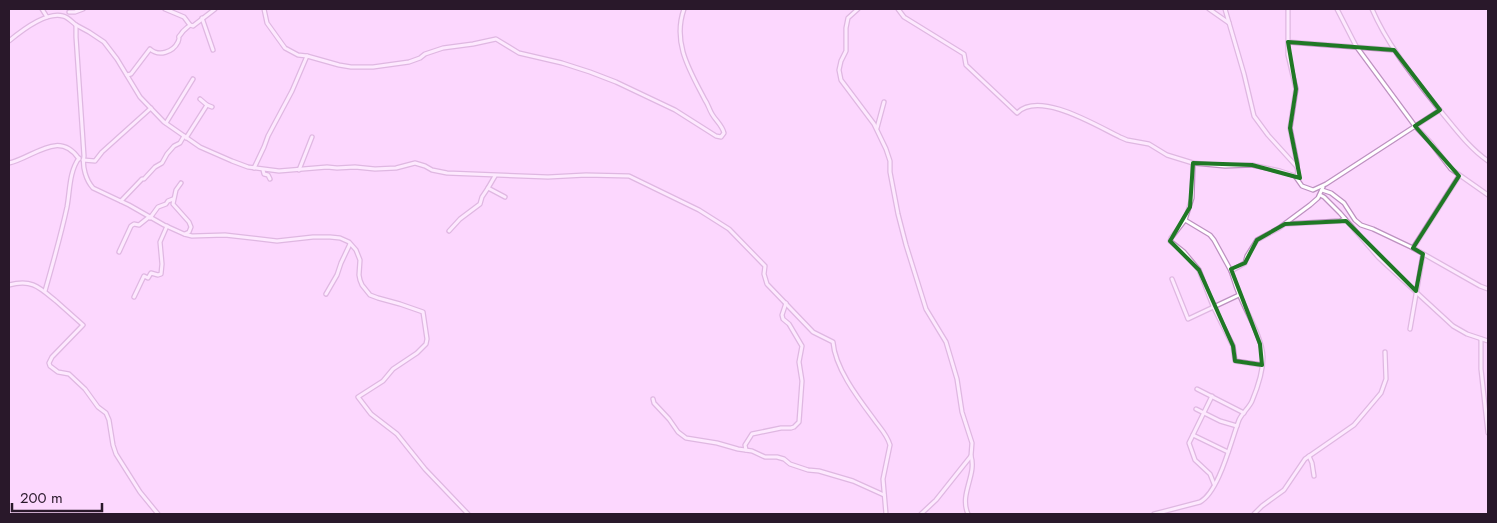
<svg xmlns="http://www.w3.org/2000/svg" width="1497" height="523" viewBox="0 0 1497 523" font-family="Jost,sans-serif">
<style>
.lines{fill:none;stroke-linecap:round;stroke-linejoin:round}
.street-casing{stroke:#bd91c0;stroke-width:5.5}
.street{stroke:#fff;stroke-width:3}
.marked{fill:none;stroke:#1f7825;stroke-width:4;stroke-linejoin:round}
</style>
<rect width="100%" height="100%" fill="#fcd7fe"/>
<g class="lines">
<g class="street-casing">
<g id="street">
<polyline points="42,9 47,17"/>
<polyline points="165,9 184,17 190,25 193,26 215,9"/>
<path d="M 264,9 L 267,23 L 285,48 L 298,55 L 307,56 L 339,65 L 351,67 L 373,67 L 409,62 L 420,58 L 425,54 L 443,48 L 473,44 L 496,39 L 519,53 L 562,63 L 590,72 L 616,82 L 675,110 L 716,136 L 721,137 L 724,133 C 722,125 716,121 712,114 C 709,109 708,104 705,100 C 690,71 672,43 684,9"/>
<polyline points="858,9 848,18 846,28 846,51 841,61 839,70 841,80 874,124 886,149 890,161 890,172 898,214 906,245 926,309 946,342 957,379 962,412 972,443 971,456 936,500 921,514"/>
<path d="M 898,9 L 904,17 L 964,54 L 966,65 L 1017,113 C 1039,90 1097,126 1120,137 L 1127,140 L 1149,144 L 1167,155 L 1193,163 L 1225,166 L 1252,165 L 1280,171 L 1295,176 L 1302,186 L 1313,190 L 1326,184 L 1440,110"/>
<polyline points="1209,9 1229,23"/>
<polyline points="1225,9 1244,74 1254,116 1268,135 1297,167"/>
<polyline points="1288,9 1288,55 1296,89 1290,128 1297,163 1298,178"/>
<polyline points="1337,9 1356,46 1415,126 1431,143 1451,169 1488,195"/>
<path d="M 1372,9 C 1388,46 1413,76 1438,108 C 1454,127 1468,147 1488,161"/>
<polyline points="69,12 75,12 83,9"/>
<polyline points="202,18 213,50"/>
<path d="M 76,25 L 89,32 L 104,42 L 117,59 L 140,97 L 164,122 L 200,147 L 232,161 L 248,167 L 279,171 L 327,167 L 337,168 L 355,167 L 375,169 L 396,168 L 415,163 L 425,166 L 432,170 L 447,173 L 548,177 L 586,175 L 629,176 L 699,210 L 729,229 L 765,266 L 764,274 L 767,284 L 813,332 L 833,342 C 835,368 858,398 873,418 C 879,427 887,434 890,445 L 883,479 L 886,514"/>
<path d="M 9,41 C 21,31 46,11 63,16 C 68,17 72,22 76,25 L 76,37 L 84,156 C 82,167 86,180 93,188 L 129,205 L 164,225 L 184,234 L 192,236 L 225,235 L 277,241 L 313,237 L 330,237 L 340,238 L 349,242 L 356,250 L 360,260 L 359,275 L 360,280 L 362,285 L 370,295 L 378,298 L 400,304 L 423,312 L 427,339 L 426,344 L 417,353 L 393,369 L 383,381 L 358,397 L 371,414 L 397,434 L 425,469 L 468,514"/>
<polyline points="1288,42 1394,50"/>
<path d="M 127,75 L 131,74 L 150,49 C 159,57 173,52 178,42 C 181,34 176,40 181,34 C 183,30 187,28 190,25"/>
<polyline points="200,99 207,105 212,107"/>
<polyline points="166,123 193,79"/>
<polyline points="877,128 884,102"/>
<polyline points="186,138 207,105"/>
<polyline points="83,160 95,161 102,152 151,108"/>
<path d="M 9,163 C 33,158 59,129 79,159"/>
<polyline points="1193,163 1192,198 1185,220 1210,235 1214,240 1231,271"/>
<polyline points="254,168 264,147 268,136 292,91 307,56"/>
<polyline points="263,170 264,174 268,175 270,179"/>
<polyline points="299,170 312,137"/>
<polyline points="495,176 488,188 505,197"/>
<polyline points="181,183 176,190 173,204 189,222 191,227 189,232 185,234"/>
<polyline points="1322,190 1331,193 1344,203 1355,220 1361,225 1373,229 1413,248 1480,286 1488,289"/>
<polyline points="1320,195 1324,197 1340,213 1379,258 1453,326 1467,334 1488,341"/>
<polyline points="121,201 142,179 144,179 155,167 162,163 167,154 174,146 180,143 184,136"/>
<polyline points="150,218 158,207 166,204 168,201 173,199"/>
<polyline points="1185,220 1171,238 1170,241 1184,252 1199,270 1213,306 1233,346 1235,361 1262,365"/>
<polyline points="1286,224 1340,221 1345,219"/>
<polyline points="449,231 460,219 480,204 482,197 488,188"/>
<polyline points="1413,248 1459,176"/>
<polyline points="119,252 131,226 134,224 139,225 149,217"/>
<polyline points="1172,279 1188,319 1239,295"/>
<path d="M 9,285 C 32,279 39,287 56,301 C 65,309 74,317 83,325 L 52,357 L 49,363 L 50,366 L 58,372 L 69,374 L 85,389 L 98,407 L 106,413 L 109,420 L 113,445 L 116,454 L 140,492 L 158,514"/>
<path d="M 45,291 C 53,263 61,235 67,207 C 70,191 69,172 79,158"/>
<polyline points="326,294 337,275 341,263 350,244"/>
<polyline points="134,297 144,276 148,278 151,273 158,275 161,274 162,264 160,242 167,226"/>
<polyline points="1410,329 1423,254"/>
<polyline points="1481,339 1481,369 1488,433"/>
<polyline points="1197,389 1244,413"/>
<polyline points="1212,396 1189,443 1195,460 1210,474 1214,484"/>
<polyline points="653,399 654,403 669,419 678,432 686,438 717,443 738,449 752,451 765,457 777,457 784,459 790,464 808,470 819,471 853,481 884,495"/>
<polyline points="1196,409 1220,421 1237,426"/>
<polyline points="1193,435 1228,452"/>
<polyline points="746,450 745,445 752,434 781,428 791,428 794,427 799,422 802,381 799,362 802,346 789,324 783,319 782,315 786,303"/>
<polyline points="1309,456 1312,463 1314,476"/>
<path d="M 968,514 C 959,494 977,475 971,456"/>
<path d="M 1154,514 L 1200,502 C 1219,492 1231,441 1239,420 C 1242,413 1249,408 1252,401 C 1257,389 1263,370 1263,357 C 1262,337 1247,314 1240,296 C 1236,288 1234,279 1231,271 L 1245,263 L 1247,256 L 1257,240 L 1279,228 L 1310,205 L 1318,198 L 1323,187"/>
<polyline points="1254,514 1262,506 1284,490 1305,459 1354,425 1381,393 1386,379 1385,352"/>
</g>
</g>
<use href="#street" class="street"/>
</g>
<path d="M0 0H1497V523H0ZM 1288,42 L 1394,50 L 1440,110 L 1415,126 L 1459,176 L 1413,248 L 1423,254 L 1416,291 L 1346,221 L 1285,224 L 1257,240 L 1245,263 L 1231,269 L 1260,344 L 1262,365 L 1235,361 L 1233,346 L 1199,270 L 1170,241 L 1190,207 L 1193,163 L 1252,165 L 1300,178 L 1290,128 L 1296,89 Z" fill="#fcd7fe" fill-opacity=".55" fill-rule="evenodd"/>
<path class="marked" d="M 1288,42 L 1394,50 L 1440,110 L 1415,126 L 1459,176 L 1413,248 L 1423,254 L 1416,291 L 1346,221 L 1285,224 L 1257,240 L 1245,263 L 1231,269 L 1260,344 L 1262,365 L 1235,361 L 1233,346 L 1199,270 L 1170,241 L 1190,207 L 1193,163 L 1252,165 L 1300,178 L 1290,128 L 1296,89 Z"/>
<rect width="1497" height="523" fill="none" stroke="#29182a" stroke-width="20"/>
<path d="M12 503v8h90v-8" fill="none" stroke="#29182a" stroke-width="2.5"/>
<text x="20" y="503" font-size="15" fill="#29182a" stroke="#fcd7fe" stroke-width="4" paint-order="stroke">200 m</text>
</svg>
